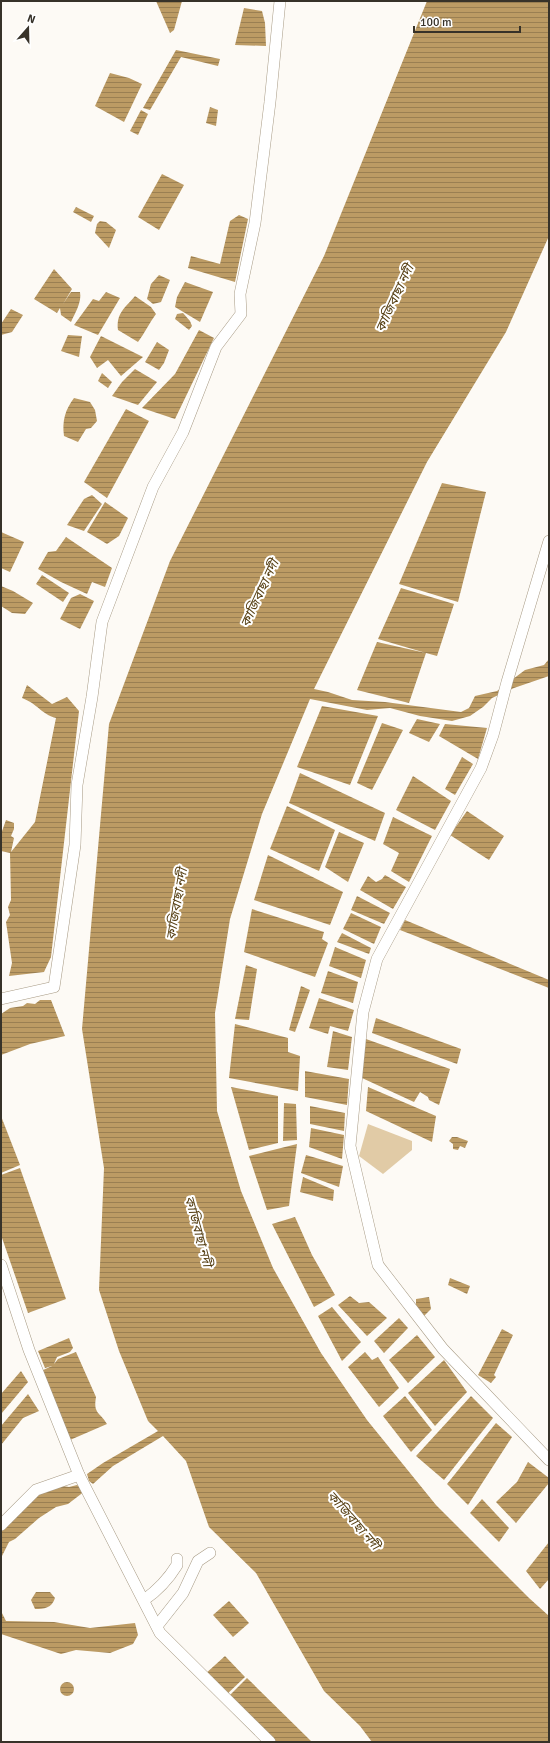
<svg xmlns="http://www.w3.org/2000/svg" width="550" height="1743" viewBox="0 0 550 1743" font-family="Signika,'Noto Sans Bengali',sans-serif">
<style>
.grass{fill:#e1cba6}
.water{fill:url(#water-rules)}
.lines{fill:none;stroke-linecap:round;stroke-linejoin:round}
.minor-casing{stroke:#a79a84;stroke-width:12}
.minor{stroke:#fff;stroke-width:11}
.labels{text-anchor:middle;stroke-width:4;stroke-linejoin:round;paint-order:stroke}
.water-label{font-size:13px;font-style:italic;fill:#553e12;stroke:#fff}
</style>
<defs>
<pattern id="water-rules" width="6" height="5" patternUnits="userSpaceOnUse"><rect width="6" height="5" fill="#bc9b64"/><path d="M0 2.5h6" fill="none" stroke="#9a7f52"/></pattern>
</defs>
<rect width="100%" height="100%" fill="#fdfaf5"/>
<polygon class="grass" points="368,1124 412,1141 412,1150 383,1174 359,1156"/>
<g class="water">
<polygon points="156,1 182,1 174,30 170,33"/>
<polygon points="427,1 549,1 549,236 506,332 427,462 314,689 328,692 352,700 385,702 461,712 469,708 475,696 497,691 525,670 544,665 549,659 549,676 514,688 492,698 483,707 470,716 452,721 420,716 390,708 367,710 310,699 262,814 230,919 215,1013 217,1111 241,1191 273,1268 321,1353 367,1420 436,1505 529,1598 549,1616 549,1742 372,1742 360,1726 324,1691 256,1573 209,1527 186,1461 163,1436 113,1466 93,1484 89,1481 87,1474 103,1463 158,1431 148,1421 119,1351 99,1290 104,1168 82,1029 109,724 170,561 324,256"/>
<polygon points="244,8 262,11 265,23 266,46 235,45"/>
<polygon points="176,50 220,59 218,66 181,57 150,110 143,108"/>
<polygon points="110,73 129,78 142,84 124,122 95,106"/>
<polygon points="210,107 218,110 216,126 206,123"/>
<polygon points="141,110 148,114 138,135 130,131"/>
<polygon points="162,174 184,185 159,230 138,217"/>
<polygon points="76,207 94,216 91,222 73,212"/>
<polygon points="239,215 248,219 235,282 188,268 191,256 220,264 230,221"/>
<polygon points="100,221 106,222 116,230 109,248 95,233 97,224"/>
<path d="M 54,269 L 72,289 L 63,304 L 71,292 L 80,292 C 82,302 75,313 71,322 L 61,315 L 60,308 L 57,313 L 34,299 Z"/>
<polygon points="159,275 170,280 161,302 153,304 147,299 151,284"/>
<polygon points="185,282 213,292 200,322 175,307 177,297"/>
<polygon points="106,292 120,298 98,335 74,325 93,299 99,301"/>
<path d="M 135,296 L 151,307 L 156,314 C 149,323 145,333 138,342 L 118,330 C 116,313 125,308 135,296 Z"/>
<polygon points="11,309 23,315 12,332 1,335 1,324"/>
<polygon points="183,313 190,321 192,326 189,330 175,319 177,314"/>
<polygon points="199,330 214,338 175,419 142,408 175,374"/>
<polygon points="68,335 82,336 79,357 61,351"/>
<polygon points="101,336 143,357 121,376 108,360 97,368 90,357"/>
<polygon points="157,342 169,350 164,363 159,370 145,362"/>
<polygon points="135,369 157,382 138,405 112,396 122,382"/>
<polygon points="102,373 112,382 108,388 98,381"/>
<path d="M 74,398 L 90,402 L 95,410 L 97,421 L 91,428 L 86,429 L 78,442 L 64,436 C 62,421 65,410 74,398 Z"/>
<polygon points="126,409 149,421 107,498 84,482"/>
<polygon points="442,483 486,492 458,602 399,584"/>
<polygon points="92,495 102,504 84,531 67,525 84,499"/>
<polygon points="105,502 128,518 119,536 107,544 87,532"/>
<polygon points="1,532 24,542 10,572 1,568"/>
<polygon points="66,537 112,568 105,587 92,582 87,594 61,582 38,569 48,552 56,551"/>
<polygon points="42,575 69,593 63,602 36,584"/>
<polygon points="1,586 13,591 33,603 25,614 12,613 1,606"/>
<polygon points="401,588 454,604 437,656 426,653 409,703 357,690 377,642 426,653 378,639"/>
<polygon points="80,594 94,601 80,629 60,619 71,598"/>
<path d="M 27,685 L 52,704 L 67,697 L 79,711 L 51,957 L 44,972 L 9,976 L 12,963 L 6,922 L 10,915 L 8,907 L 11,900 L 10,853 L 1,851 L 1,834 L 6,820 L 14,823 L 14,829 L 11,836 L 14,838 L 11,852 L 35,822 L 56,718 C 41,714 38,704 22,698 Z"/>
<polygon points="322,706 378,716 350,785 297,767"/>
<polygon points="417,719 440,724 429,742 409,733"/>
<polygon points="382,723 403,730 372,790 357,783"/>
<polygon points="445,724 487,728 478,759 439,736"/>
<polygon points="462,757 473,764 455,795 445,789"/>
<polygon points="300,773 385,813 375,841 289,803"/>
<polygon points="413,776 451,801 435,830 396,810"/>
<polygon points="287,806 335,830 319,871 270,849"/>
<polygon points="467,811 504,836 489,860 450,835"/>
<polygon points="393,817 432,836 409,882 391,871 399,853 383,844"/>
<polygon points="339,832 364,843 348,882 325,867"/>
<polygon points="268,855 343,892 330,925 254,900"/>
<polygon points="385,875 406,887 393,909 360,890 368,876 376,882 382,879"/>
<polygon points="357,896 390,913 384,924 351,910"/>
<polygon points="252,909 324,932 322,939 328,943 315,977 244,952"/>
<polygon points="351,913 381,927 374,944 343,929"/>
<polygon points="405,920 549,980 549,988 400,930"/>
<polygon points="342,933 371,948 369,954 337,942"/>
<polygon points="335,947 366,960 361,978 329,966"/>
<polygon points="246,965 257,969 249,1020 235,1019"/>
<polygon points="328,971 358,982 353,1003 321,993"/>
<polygon points="301,986 310,990 295,1032 289,1030"/>
<polygon points="319,998 354,1010 348,1031 330,1026 328,1034 309,1028"/>
<polygon points="40,1000 51,1000 65,1036 30,1044 1,1055 1,1014 10,1008 23,1006 27,1003 35,1004"/>
<polygon points="376,1018 461,1049 457,1064 372,1033"/>
<polygon points="235,1024 288,1038 288,1052 300,1056 298,1091 229,1078"/>
<polygon points="333,1031 352,1037 348,1070 327,1067"/>
<polygon points="366,1039 450,1069 439,1105 429,1100 428,1097 420,1092 414,1102 362,1078"/>
<polygon points="305,1071 349,1079 347,1105 305,1097"/>
<polygon points="231,1087 278,1096 278,1143 249,1150"/>
<polygon points="368,1087 436,1116 432,1142 366,1111"/>
<polygon points="284,1103 296,1104 297,1140 283,1141"/>
<polygon points="310,1106 345,1113 344,1131 310,1124"/>
<polygon points="1,1116 20,1165 1,1173"/>
<polygon points="311,1128 344,1135 342,1159 309,1147"/>
<polygon points="452,1137 457,1137 468,1141 465,1148 460,1146 458,1150 453,1149 453,1144 449,1141"/>
<polygon points="297,1144 289,1206 267,1210 249,1156"/>
<polygon points="306,1155 343,1166 339,1187 301,1173"/>
<polygon points="20,1168 66,1299 28,1313 1,1235 1,1175"/>
<polygon points="303,1177 334,1190 333,1201 300,1192"/>
<polygon points="295,1217 312,1255 335,1295 314,1307 272,1224"/>
<polygon points="450,1278 470,1286 467,1294 448,1285"/>
<polygon points="350,1296 359,1303 369,1302 387,1318 367,1336 338,1305"/>
<polygon points="429,1297 431,1309 424,1316 416,1308 416,1299"/>
<polygon points="332,1307 361,1342 342,1361 318,1316"/>
<polygon points="399,1318 408,1328 384,1353 374,1341"/>
<polygon points="502,1329 513,1335 494,1375 496,1377 491,1383 478,1375"/>
<polygon points="417,1335 435,1357 408,1383 389,1360"/>
<path d="M 69,1338 L 73,1348 L 70,1352 L 57,1357 L 54,1364 L 58,1359 L 76,1352 L 96,1397 C 93,1414 100,1412 107,1424 L 70,1440 L 41,1371 L 52,1366 L 45,1368 L 38,1351 Z"/>
<polygon points="365,1352 372,1360 378,1357 399,1388 379,1407 348,1367"/>
<polygon points="444,1360 467,1392 435,1426 408,1393"/>
<polygon points="21,1371 28,1382 1,1414 1,1394"/>
<polygon points="28,1394 39,1411 23,1418 1,1445 1,1426"/>
<polygon points="405,1396 432,1430 411,1452 383,1416"/>
<polygon points="471,1396 493,1418 444,1480 416,1456"/>
<polygon points="496,1423 512,1437 468,1505 447,1484"/>
<polygon points="528,1462 549,1478 549,1483 516,1523 496,1502 517,1482"/>
<polygon points="57,1485 69,1487 77,1485 85,1491 68,1504 56,1507 39,1518 15,1539 9,1542 1,1558 1,1531 37,1495"/>
<polygon points="482,1499 509,1528 499,1542 470,1513"/>
<polygon points="549,1542 549,1579 540,1589 526,1571"/>
<path d="M 36,1592 L 50,1592 L 55,1598 C 52,1608 44,1609 35,1609 L 31,1600 Z"/>
<polygon points="229,1601 249,1623 233,1637 213,1615"/>
<polygon points="1,1611 6,1621 54,1622 90,1628 135,1623 138,1635 133,1644 110,1653 76,1650 61,1654 1,1634"/>
<polygon points="225,1656 245,1677 224,1697 204,1675"/>
<polygon points="247,1678 312,1742 270,1742 226,1699"/>
<circle cx="67" cy="1689" r="7"/>
</g>
<g class="lines">
<g class="minor-casing">
<g id="minor">
<polyline points="549,541 507,682 493,735 481,768 377,959 363,1012 350,1146 378,1265 443,1349 549,1460"/>
<polyline points="1,999 54,987 75,845 77,785 92,697 102,622 153,487 183,432 216,347 241,314 240,294 255,223 270,102 280,1"/>
<polyline points="1,1265 29,1350 79,1475 160,1633 270,1742"/>
<polyline points="1,1525 36,1490 79,1475"/>
<path d="M 144,1600 C 157,1591 169,1578 177,1565 L 177,1559"/>
<polyline points="157,1626 183,1593 198,1561 210,1553"/>
</g>
</g>
<use href="#minor" class="minor"/>
</g>
<g class="labels">
<g class="water-label">
<text transform="translate(394 298) rotate(-65)" y="5">কাজিবাছা নদী</text>
<text transform="translate(259 593) rotate(-65)" y="5">কাজিবাছা নদী</text>
<text transform="translate(176 904) rotate(-80)" y="5">কাজিবাছা নদী</text>
<text transform="translate(199 1231) rotate(75)" y="5">কাজিবাছা নদী</text>
<text transform="translate(354 1520) rotate(49)" y="5">কাজিবাছা নদী</text>
</g>
</g>
<rect width="550" height="1743" fill="none" stroke="#373229" stroke-width="4"/>
<g transform="translate(28 28) rotate(20)" stroke="#ffffff" stroke-width="3" paint-order="stroke">
<path d="M0-3L7 15L0 10L-7 15Z" fill="#373229"/>
<text y="-6" font-size="11" font-weight="bold" text-anchor="middle" fill="#373229">N</text>
</g>
<path d="M414 26v6h106v-6" fill="none" stroke="#373229" stroke-width="2"/>
<text x="420" y="26" font-size="12" fill="#373229" stroke="#ffffff" stroke-width="3" paint-order="stroke">100 m</text>
</svg>
